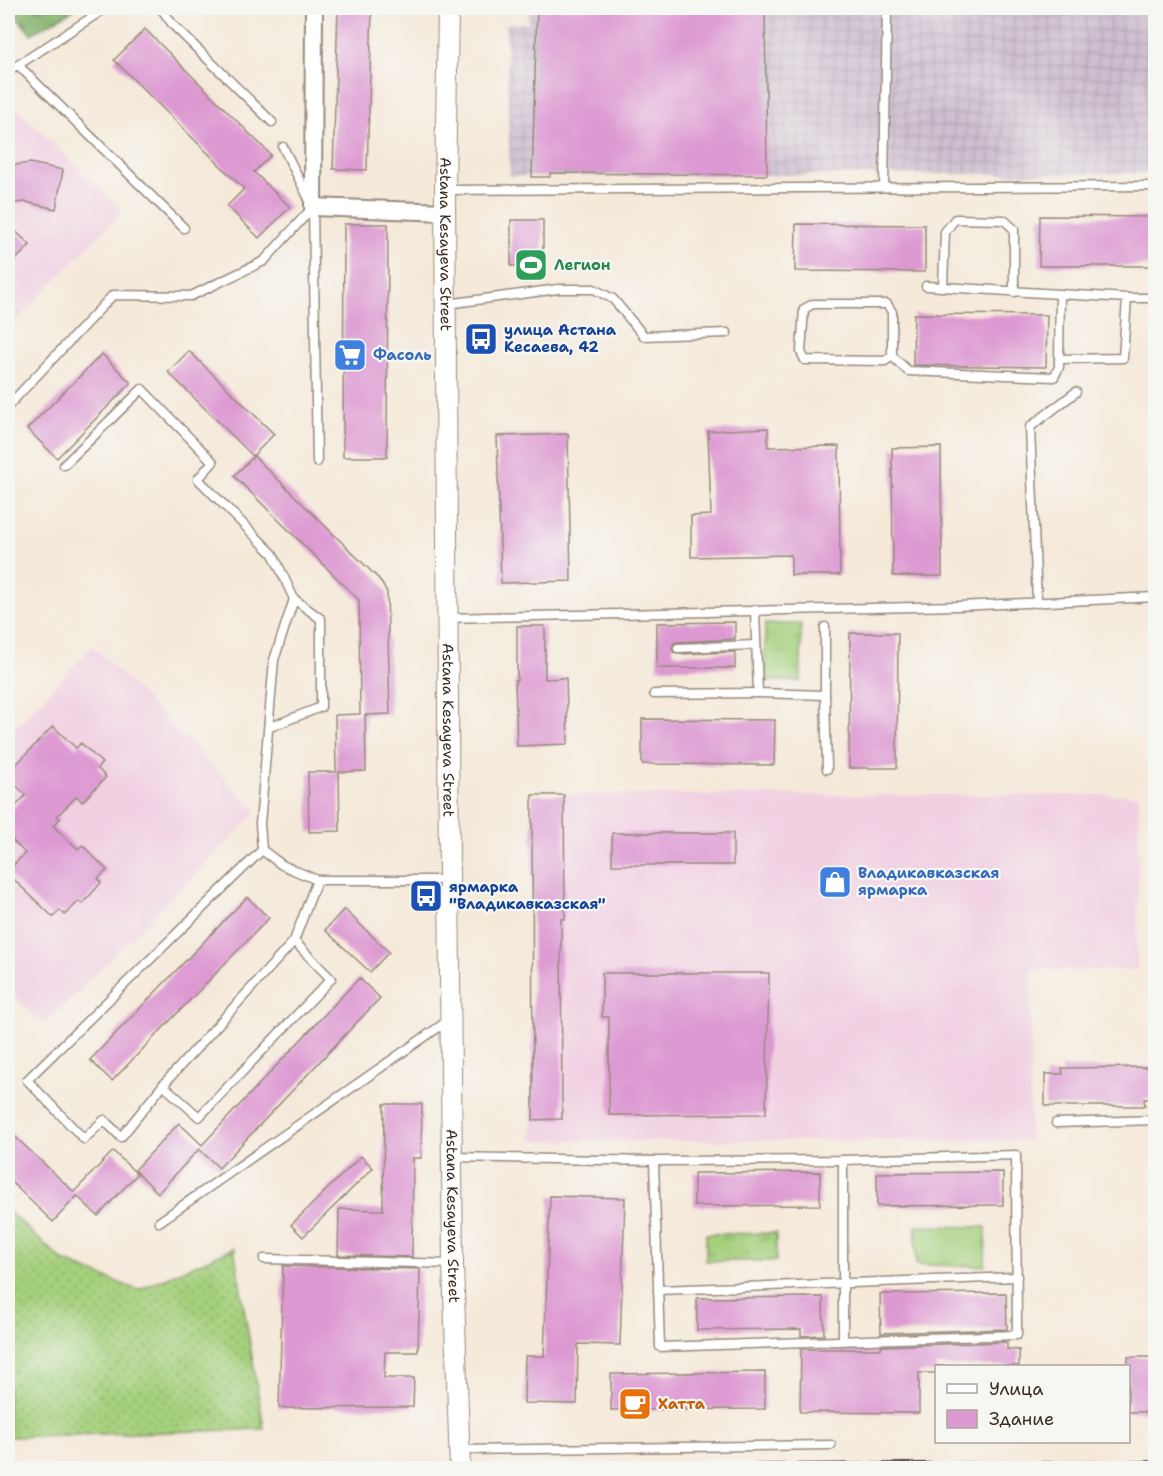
<svg xmlns="http://www.w3.org/2000/svg" width="1163" height="1476" viewBox="0 0 1163 1476" font-family="'Shantell Sans',sans-serif">
<style>
.built{fill:#f1d0e2}
.industrial{fill:url(#industrial-grid)}
.grass{fill:url(#grass-dots);stroke:#707d4d;stroke-width:1.5}
.forest{fill:url(#forest-firs);stroke:#5f6e45;stroke-width:1.5}
.park{fill:url(#park-tufts);stroke:#707d4d;stroke-width:1.5}
.pitch{fill:#a4d07c;stroke:#707d4d;stroke-width:1.5}
.building{fill:#dd99d2}
.lines{fill:none;stroke-linecap:round;stroke-linejoin:round}
.service-casing{stroke:#988a7c;stroke-width:11}
.minor-casing{stroke:#988a7c;stroke-width:20}
.tertiary-casing{stroke:#988a7c;stroke-width:22}
.service{stroke:#fff;stroke-width:8}
.minor{stroke:#fff;stroke-width:16}
.tertiary{stroke:#fff;stroke-width:20}
.tram{stroke:#3b2a1e;stroke-width:1.5}
.labels{text-anchor:middle;stroke-width:4.5;stroke-linejoin:round;paint-order:stroke}
.street-label{font-size:15px;fill:#3b2a1e;stroke:#f6f6f2}
.leisure-label{font-size:15px;font-weight:bold;fill:#27864d;stroke:#f6f6f2;text-anchor:start}
.transit-label{font-size:15px;font-weight:bold;fill:#164399;stroke:#f6f6f2;text-anchor:start}
.shop-label{font-size:15px;font-weight:bold;fill:#366cbe;stroke:#f6f6f2;text-anchor:start}
.food-label{font-size:15px;font-weight:bold;fill:#c56008;stroke:#f6f6f2;text-anchor:start}
</style>
<defs>
<pattern id="industrial-grid" width="8" height="8" patternUnits="userSpaceOnUse" patternTransform="scale(1.5)"><rect width="8" height="8" fill="#cebed0"/><path d="M0 4h8M4 0v8" fill="none" stroke="#b2a3b2"/></pattern>
<pattern id="grass-dots" width="8" height="8" patternUnits="userSpaceOnUse" patternTransform="scale(1.5)"><rect width="8" height="8" fill="#a4d07c"/><path d="M2 2h.1M6 6h.1" fill="none" stroke="#87a965" stroke-width="1.8" stroke-linecap="round"/></pattern>
<pattern id="forest-firs" width="22" height="20" patternUnits="userSpaceOnUse" patternTransform="scale(1.5)"><rect width="22" height="20" fill="#83b26c"/><path d="M5 1l3.5 6h-7zM16 11l3.5 6h-7z" fill="#6c9158"/></pattern>
<pattern id="park-tufts" width="24" height="20" patternUnits="userSpaceOnUse" patternTransform="scale(1.5)"><rect width="24" height="20" fill="#a4d07c"/><path d="M3 7l-1-3M5 7V3M7 7l1-3M15 17l-1-3M17 17v-4M19 17l1-3" fill="none" stroke="#87a965"/></pattern>
</defs>
<rect width="100%" height="100%" fill="#f6f6f2"/>
<filter id="ink" filterUnits="userSpaceOnUse"><feTurbulence type="fractalNoise" baseFrequency=".0167" numOctaves="2"/><feDisplacementMap in="SourceGraphic" scale="12" xChannelSelector="R" yChannelSelector="G"/><feConvolveMatrix kernelMatrix="1 2 1 2 8 2 1 2 1" color-interpolation-filters="sRGB"/></filter>
<filter id="wash" filterUnits="userSpaceOnUse"><feTurbulence type="fractalNoise" baseFrequency=".008" numOctaves="4" result="noise"/><feDisplacementMap in="SourceGraphic" scale="24" xChannelSelector="R" yChannelSelector="G"/><feGaussianBlur stdDeviation="1.35" result="paint"/><feColorMatrix in="noise" values="0 0 0 0 0 0 0 0 0 0 0 0 0 0 0 0 0 1.4 0 .05"/><feComposite in="paint" operator="in"/></filter>
<g filter="url(#wash)">
<rect width="100%" height="100%" fill="#f5e9d9"/>
<g class="built">
<polygon points="8,100 122,211 8,329"/>
<polygon points="93,646 256,810 253,816 44,1025 8,990 8,735"/>
<polygon points="532,795 1139,795 1137,970 1031,970 1030,1140 531,1141"/>
</g>
<polygon class="industrial" points="529,8 1155,8 1155,173 510,176 506,24 528,23"/>
<polygon class="grass" points="8,1211 63,1261 138,1290 234,1248 264,1429 8,1437"/>
<polygon class="forest" points="8,8 77,8 31,34"/>
<g class="park">
<rect x="765" y="624" width="36" height="57"/>
<polygon points="776,1233 776,1261 706,1261 706,1234"/>
</g>
<polygon class="pitch" points="916,1226 986,1227 985,1266 916,1265"/>
<g id="blocks">
<g class="building">
<polygon points="338,8 372,8 367,170 333,169"/>
<polygon points="537,8 765,8 767,175 550,173 550,177 532,177"/>
<polygon points="145,29 271,155 254,172 290,207 259,238 227,206 244,189 114,60"/>
<polygon points="30,163 63,170 56,209 26,202 8,204 8,166"/>
<polygon points="1040,216 1155,217 1155,266 1039,266"/>
<polygon points="511,220 543,220 543,265 511,266"/>
<polygon points="8,224 30,245 8,268"/>
<polygon points="344,224 388,224 387,457 343,457"/>
<polygon points="796,224 925,225 925,272 795,271"/>
<polygon points="914,314 1047,315 1046,367 913,365"/>
<polygon points="189,351 274,434 253,456 168,372"/>
<polygon points="102,354 131,383 57,458 27,429"/>
<polygon points="768,428 768,447 839,446 840,575 791,575 791,555 691,557 691,516 711,515 708,431"/>
<polygon points="568,434 571,581 501,583 497,436"/>
<polygon points="941,447 942,576 893,576 892,448"/>
<polygon points="254,456 379,579 387,592 390,714 365,715 366,771 339,772 340,831 309,832 308,772 336,772 335,715 360,714 359,600 234,476"/>
<polygon points="735,622 735,639 678,642 674,643 672,648 673,652 678,654 735,652 735,668 657,668 657,623"/>
<polygon points="517,626 545,626 545,679 566,678 568,744 517,746 515,680 517,680"/>
<polygon points="850,633 898,633 897,768 849,768"/>
<polygon points="642,719 775,720 774,765 642,764"/>
<polygon points="53,726 76,748 81,743 102,763 97,768 106,777 82,802 77,796 57,816 60,819 53,826 78,849 82,845 107,870 98,879 101,883 82,904 79,901 65,915 60,910 53,917 8,874 8,871 25,853 8,836 8,814 26,795 8,778 8,773"/>
<polygon points="532,795 564,795 565,919 561,919 562,1119 533,1120"/>
<rect x="612" y="833" width="121" height="32"/>
<polygon points="247,897 269,918 112,1081 90,1060"/>
<polygon points="344,909 389,952 370,972 325,930"/>
<polygon points="602,973 769,973 766,1114 609,1115 609,1017 602,1017"/>
<polygon points="359,978 380,998 219,1168 199,1149 158,1193 135,1170 179,1123 202,1145"/>
<polygon points="1155,1067 1155,1099 1144,1099 1145,1106 1045,1106 1045,1074 1063,1074 1062,1068"/>
<polygon points="384,1104 422,1104 421,1158 413,1158 412,1257 338,1255 339,1209 383,1210"/>
<polygon points="8,1130 74,1192 113,1151 137,1174 98,1216 77,1196 53,1222 8,1179"/>
<polygon points="361,1156 373,1168 303,1237 291,1225"/>
<polygon points="820,1172 820,1205 694,1206 694,1173"/>
<polygon points="1003,1172 1003,1205 877,1206 877,1173"/>
<polygon points="550,1196 625,1198 620,1345 578,1344 577,1404 524,1403 525,1356 544,1356"/>
<polygon points="283,1266 420,1269 418,1352 385,1352 384,1378 414,1378 413,1407 279,1408"/>
<polygon points="1006,1293 1007,1329 881,1333 880,1294"/>
<polygon points="823,1297 824,1335 801,1336 801,1329 697,1330 697,1298"/>
<polygon points="1007,1342 1007,1349 1019,1350 1019,1366 936,1366 936,1373 919,1373 919,1413 800,1412 801,1349 881,1349 881,1346"/>
<rect x="1128" y="1357" width="27" height="55"/>
<polygon points="765,1372 765,1409 611,1410 611,1374"/>
</g>
</g>
</g>
<g filter="url(#ink)">
<use href="#blocks" fill-opacity="0" stroke="#988a7c" stroke-width="1.5"/>
<g class="lines">
<g class="service-casing">
<g id="service">
<polyline points="161,8 173,25 272,122"/>
<polyline points="18,65 184,228"/>
<polyline points="8,70 18,65 106,8"/>
<polyline points="283,147 313,207 317,462"/>
<polyline points="884,187 887,8"/>
<polyline points="445,190 1156,186"/>
<polyline points="926,286 1127,298"/>
<polyline points="943,287 945,232 955,219 1004,220 1014,229 1014,292"/>
<polyline points="1060,294 1059,359 1123,358 1127,298 1156,298"/>
<polyline points="447,304 558,289 594,289 613,299 644,336 727,333"/>
<polyline points="892,356 885,361 805,360 801,352 804,309 813,304 887,304 892,312 892,356 908,371 1054,377 1059,367 1059,359"/>
<polyline points="8,406 113,295 191,296 264,261 313,207"/>
<polyline points="64,465 142,389 213,462 198,479 273,554 294,599 274,660 260,824 262,850 282,865 317,880 449,880"/>
<polyline points="1037,603 1030,427 1076,392"/>
<polyline points="755,610 758,693 825,695 825,627"/>
<polyline points="448,618 957,606 1156,597"/>
<polyline points="678,648 756,645"/>
<polyline points="654,694 758,693"/>
<polyline points="825,695 827,769"/>
<polyline points="270,727 321,707 321,619 294,599"/>
<polyline points="262,850 27,1080 84,1139 104,1120 121,1137 163,1085 199,1117 331,979 294,941 317,880"/>
<polyline points="163,1085 294,941"/>
<polyline points="1056,1123 1156,1120"/>
<polyline points="453,1157 654,1161 660,1347 1017,1335 1016,1155 843,1160 654,1161"/>
<polyline points="843,1160 843,1341"/>
<polyline points="159,1222 449,1020"/>
<polyline points="264,1259 453,1264"/>
<polyline points="658,1290 1017,1277"/>
<polyline points="460,1450 831,1445"/>
</g>
</g>
<g class="minor-casing">
<polyline id="minor" points="314,8 313,207 446,212"/>
</g>
<g class="tertiary-casing">
<g id="tertiary">
<path id="s1" d="M 448,8 L 445,190 L 449,880 L 453,1265 L 460,1468"/>
</g>
</g>
<use href="#service" class="service"/>
<use href="#minor" class="minor"/>
<use href="#tertiary" class="tertiary"/>
<polyline class="tram" points="224,1468 1156,1461"/>
</g>
</g>
<defs>
<g id="stadium-square" transform="scale(1.725)"><rect x="-9" y="-9" width="18" height="18" rx="4" fill="#2e9e5b" stroke="#f6f6f2"/><path d="M0-5a6.5 5 0 1 0 0 10a6.5 5 0 1 0 0-10ZM-3.5-1.8h7v3.6h-7Z" fill="#fff"/></g>
<g id="bus-square" transform="scale(1.725)"><rect x="-9" y="-9" width="18" height="18" rx="4" fill="#1a4fb4" stroke="#f6f6f2"/><path d="M-5-6H5V4H4V6H2V4H-2V6H-4V4H-5ZM-3.5-4V0h7V-4ZM-3.5 1.2v1.5H-2V1.2ZM2 1.2v1.5H3.5V1.2Z" fill="#fff"/></g>
<g id="supermarket-square" transform="scale(1.725)"><rect x="-9" y="-9" width="18" height="18" rx="4" fill="#3f7fe0" stroke="#f6f6f2"/><path d="M-6-5.5h2.5l.6 2H6L4.5 2H-2.5L-4.4-4H-6ZM-1.5 3.2a1.3 1.3 0 1 0 .1 0ZM3 3.2a1.3 1.3 0 1 0 .1 0Z" fill="#fff"/></g>
<g id="shop-square" transform="scale(1.725)"><rect x="-9" y="-9" width="18" height="18" rx="4" fill="#3f7fe0" stroke="#f6f6f2"/><path d="M-5-2.5h2.3a2.7 3.5 0 0 1 5.4 0H5L5.5 6h-11ZM-1.5-2.5h3a1.5 2.3 0 0 0-3 0Z" fill="#fff"/></g>
<g id="cafe-square" transform="scale(1.725)"><rect x="-9" y="-9" width="18" height="18" rx="4" fill="#e8710a" stroke="#f6f6f2"/><path d="M-5.5-4.5H6V0H3Q3 3.5 0 3.5H-2.5Q-5.5 3.5-5.5 0ZM3-3.2v2h1.7v-2ZM-6 4.5H4V6H-6Z" fill="#fff"/></g>
</defs>
<g fill-rule="evenodd">
<use href="#stadium-square" x="531" y="265"/>
<use href="#bus-square" x="481" y="339"/>
<use href="#supermarket-square" x="350" y="355"/>
<use href="#shop-square" x="835" y="882"/>
<use href="#bus-square" x="426" y="896"/>
<use href="#cafe-square" x="635" y="1404"/>
</g>
<g class="labels">
<g class="street-label">
<text dy="5" stroke="none"><textPath href="#s1" startOffset="236">Astana Kesayeva Street</textPath></text>
<text dy="5" stroke="none"><textPath href="#s1" startOffset="722">Astana Kesayeva Street</textPath></text>
<text dy="5" stroke="none"><textPath href="#s1" startOffset="1208">Astana Kesayeva Street</textPath></text>
</g>
<g class="leisure-label">
<text x="554" y="270">Легион</text>
</g>
<g class="transit-label">
<text x="504" y="335">улица Астана<tspan x="504" dy="17">Кесаева, 42</tspan></text>
<text x="449" y="892">ярмарка<tspan x="449" dy="17">"Владикавказская"</tspan></text>
</g>
<g class="shop-label">
<text x="373" y="360">Фасоль</text>
<text x="858" y="878">Владикавказская<tspan x="858" dy="17">ярмарка</tspan></text>
</g>
<g class="food-label">
<text x="658" y="1409">Хатта</text>
</g>
</g>
<rect width="1163" height="1476" fill="none" stroke="#f6f6f2" stroke-width="30"/>
<rect x="935" y="1365" width="195" height="78" fill="#f6f6f2" stroke="#aba49d" stroke-width="1.5"/>
<rect x="947" y="1384" width="30" height="9" fill="#ffffff" stroke="#aba49d" stroke-width="1.5"/>
<text x="989" y="1395" font-size="18" fill="#3b2a1e">Улица</text>
<rect x="947" y="1410" width="30" height="18" fill="#dd99d2" stroke="#aba49d" stroke-width="1.5"/>
<text x="989" y="1425" font-size="18" fill="#3b2a1e">Здание</text>
</svg>
